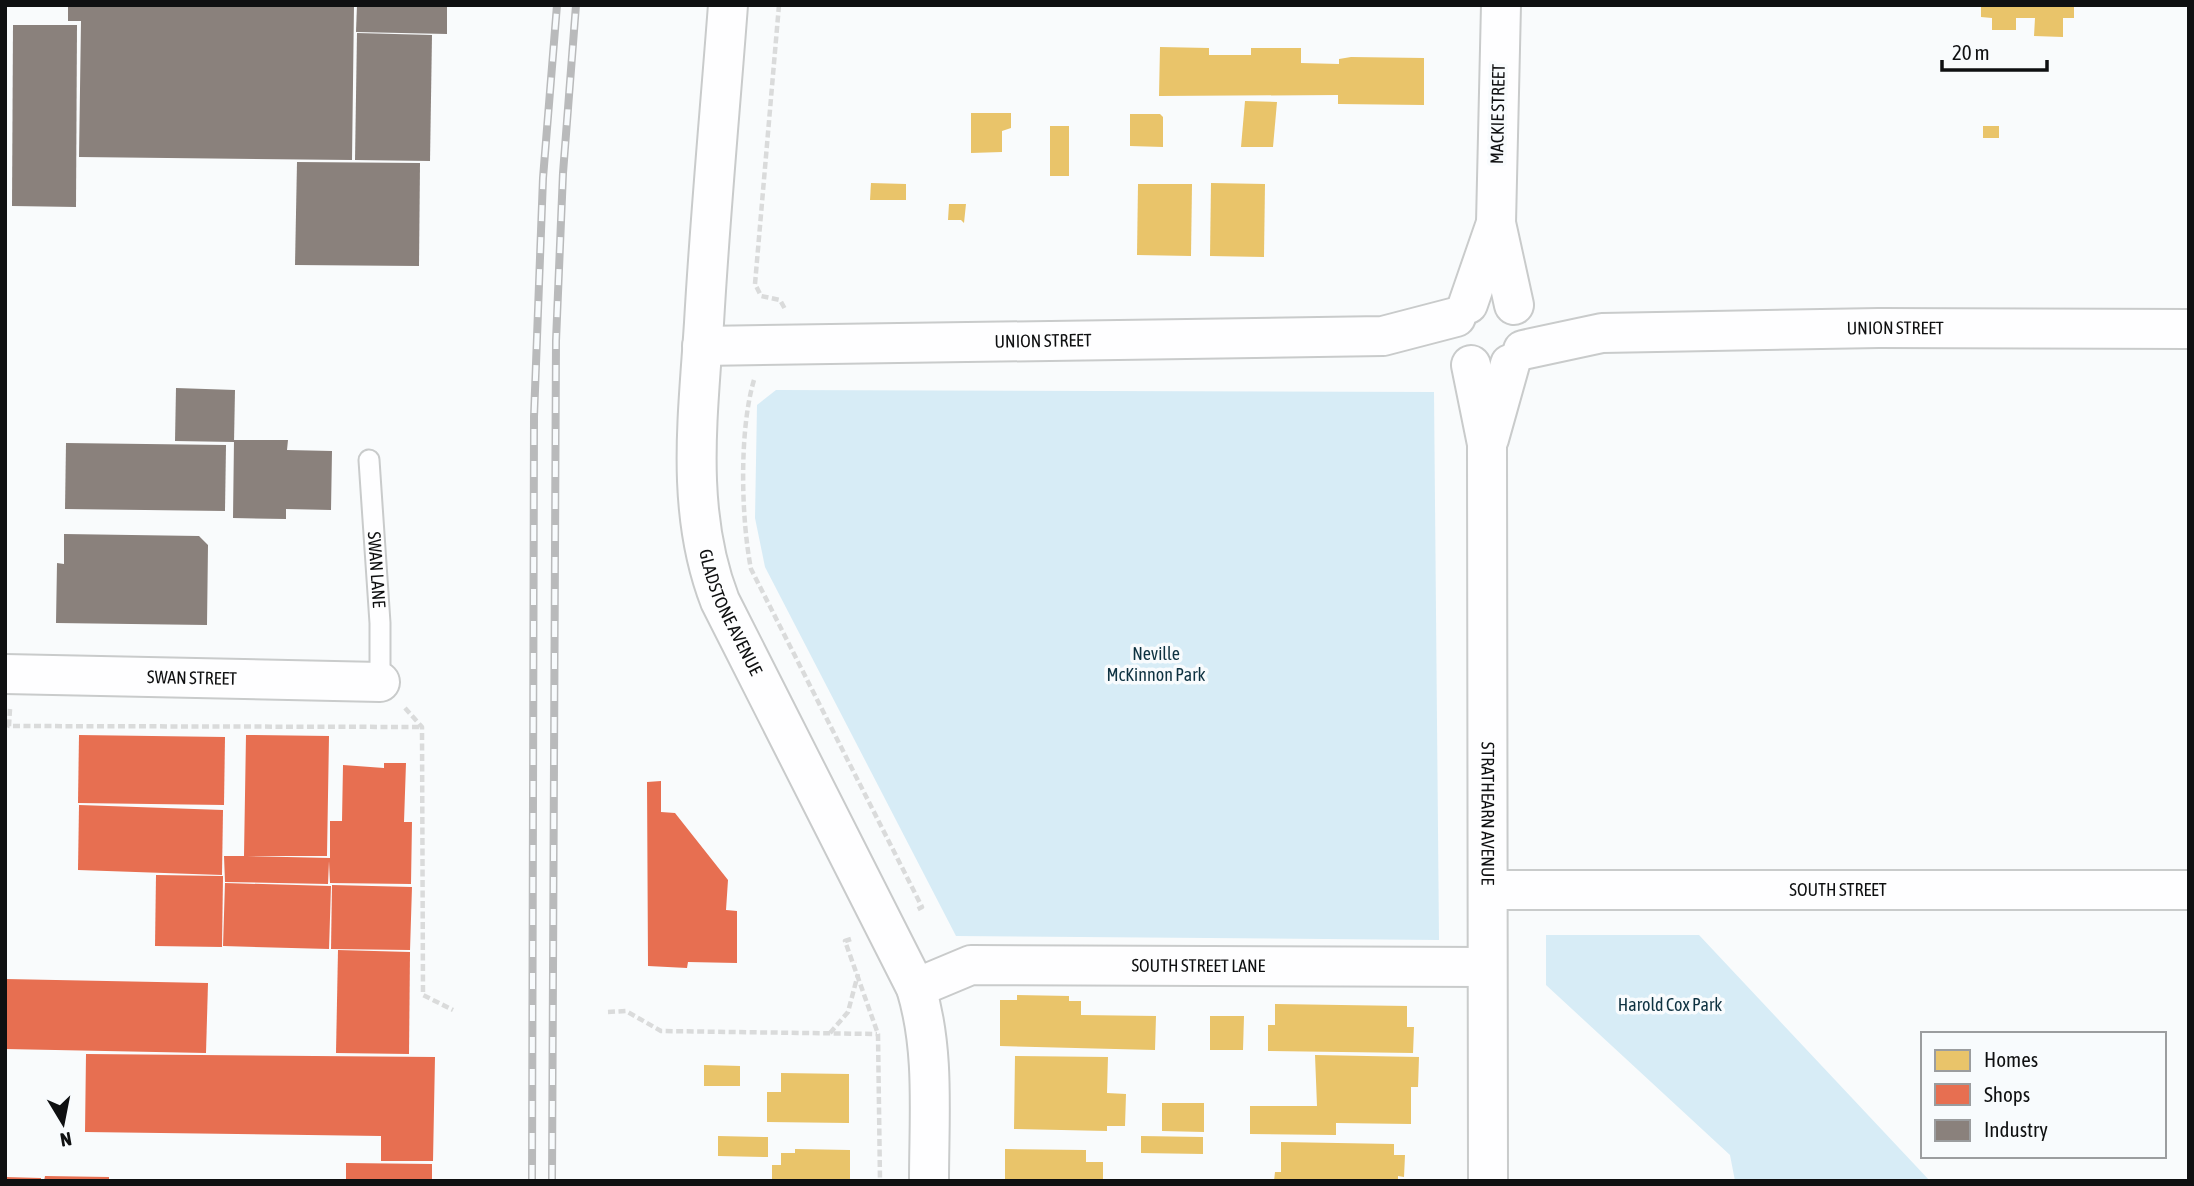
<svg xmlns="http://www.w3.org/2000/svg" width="2194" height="1186" viewBox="0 0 2194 1186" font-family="'Asap Condensed',sans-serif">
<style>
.green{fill:#d7ecf6}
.homes{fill:#e9c46a}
.shops{fill:#e76f51}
.industry{fill:#8a817c}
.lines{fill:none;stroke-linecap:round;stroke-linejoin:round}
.service-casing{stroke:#c9cbcb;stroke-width:23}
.minor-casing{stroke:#c9cbcb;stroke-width:42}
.secondary-casing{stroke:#c9cbcb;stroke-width:42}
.path{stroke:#dadbdb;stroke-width:4.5;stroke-dasharray:7 3.5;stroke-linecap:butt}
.service{stroke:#fefeff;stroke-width:19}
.minor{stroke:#fefeff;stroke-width:38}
.secondary{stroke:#fefeff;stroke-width:38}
.rail-casing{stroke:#b9babb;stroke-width:8}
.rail{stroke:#f8fbfd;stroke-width:5;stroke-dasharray:16;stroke-linecap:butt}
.labels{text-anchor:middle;stroke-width:7;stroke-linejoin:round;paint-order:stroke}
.street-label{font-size:18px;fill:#0f1011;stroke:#f8fbfd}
.park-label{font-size:18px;fill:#0e3241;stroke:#f8fbfd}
</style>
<rect width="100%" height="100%" fill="#f9fbfc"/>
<g class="green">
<polygon points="776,390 1434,392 1439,940 956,936 765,567 755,518 757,405"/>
<polygon points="1546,935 1699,935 1930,1181 1735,1181 1730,1155 1546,985"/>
</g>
<g class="homes">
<polygon points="1981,5 2074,5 2074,18 2063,18 2063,37 2034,36 2035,18 2016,18 2016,30 1992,30 1992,18 1981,17"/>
<polygon points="1160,47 1209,48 1209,55 1251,55 1251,48 1301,48 1301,63 1339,64 1339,59 1351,57 1424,58 1424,105 1338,104 1338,95 1159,96"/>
<polygon points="1245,101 1277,102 1273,147 1241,147"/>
<polygon points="971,113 1011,113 1011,128 1002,131 1002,152 971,153"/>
<polygon points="1130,114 1160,114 1163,117 1163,147 1130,146"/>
<rect x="1050" y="126" width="19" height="50"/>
<rect x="1983" y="126" width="16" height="12"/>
<polygon points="871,183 906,184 906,200 870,200"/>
<polygon points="1211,183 1265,184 1264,257 1210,256"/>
<polygon points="1138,184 1192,184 1191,256 1137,255"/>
<polygon points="949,204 966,204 964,223 961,220 948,220"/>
<polygon points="1017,995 1069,996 1069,1001 1081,1001 1081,1015 1156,1016 1155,1050 1000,1046 1000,1000 1017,1000"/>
<polygon points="1275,1004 1407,1006 1407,1027 1414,1027 1413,1053 1268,1051 1268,1025 1275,1025"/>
<polygon points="1210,1016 1244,1016 1243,1050 1210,1050"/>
<polygon points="1315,1055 1419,1057 1418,1087 1411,1087 1411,1124 1336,1123 1336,1135 1250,1134 1250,1106 1317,1106"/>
<polygon points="1015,1056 1108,1057 1107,1093 1126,1094 1125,1126 1107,1126 1107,1131 1014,1129"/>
<polygon points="704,1065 740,1066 740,1086 704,1086"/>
<polygon points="781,1073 849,1074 849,1123 767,1122 767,1092 781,1092"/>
<polygon points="1162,1103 1204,1103 1204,1132 1162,1131"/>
<polygon points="718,1136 768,1137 768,1157 718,1156"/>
<polygon points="1141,1136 1203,1137 1203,1154 1141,1153"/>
<polygon points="1281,1142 1394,1144 1394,1155 1405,1155 1404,1177 1398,1176 1398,1181 1274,1181 1275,1172 1281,1172"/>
<polygon points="795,1149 850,1150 850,1181 772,1181 772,1165 781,1165 781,1153 795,1153"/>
<polygon points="1005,1149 1086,1150 1086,1162 1103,1162 1103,1181 1005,1181"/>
</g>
<g class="shops">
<polygon points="79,735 225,737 224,805 78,803"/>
<polygon points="246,735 329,736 327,856 247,856 330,858 330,821 342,821 343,765 384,768 384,763 406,763 404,822 412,822 411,884 330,883 329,861 328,884 225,882 224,856 244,856"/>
<polygon points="661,781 661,812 675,813 728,880 726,910 737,911 737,963 688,962 687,968 648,966 647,782"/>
<polygon points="79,805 223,810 222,875 78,870"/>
<polygon points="156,875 223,876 222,947 155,946"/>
<polygon points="225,883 331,886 329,949 223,946"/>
<polygon points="332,885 412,887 410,950 331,949"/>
<polygon points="338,950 410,952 409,1054 336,1053"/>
<polygon points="5,979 208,983 206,1053 5,1049"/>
<polygon points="86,1054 435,1057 433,1161 381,1161 381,1136 85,1132"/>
<polygon points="346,1163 432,1164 432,1181 346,1181"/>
<polygon points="45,1176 109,1177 109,1181 44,1181"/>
<polygon points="5,1177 41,1178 41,1181 5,1181"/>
</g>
<g class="industry">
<polygon points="68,5 354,5 352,160 79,157 81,21 68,21"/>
<polygon points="357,5 447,5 447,34 356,32"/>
<polygon points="13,25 77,25 76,207 12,206"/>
<polygon points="357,33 432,35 430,161 355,160"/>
<polygon points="297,162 420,163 419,266 295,265"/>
<polygon points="176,388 235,390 234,442 175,441"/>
<polygon points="234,440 288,440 287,450 332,451 331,510 286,509 286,519 233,518"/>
<polygon points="66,443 226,445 225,511 65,509"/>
<polygon points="64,534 199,536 208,545 207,625 56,623 57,563 64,564"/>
</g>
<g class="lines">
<g class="service-casing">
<g id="service">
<path id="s1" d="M 369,460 L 380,623 L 380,682"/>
</g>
</g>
<g class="minor-casing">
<g id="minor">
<polyline points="1501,5 1496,223 1514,305"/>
<polyline points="1468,304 1496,223"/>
<path id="s2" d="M 702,346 L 1383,336 L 1456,317"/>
<path id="s3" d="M 1523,350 L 1602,333 L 1879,328 L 2189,329"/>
<path id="s4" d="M 1471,365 L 1487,444 L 1488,1181"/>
<polyline points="1489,439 1510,364"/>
<path id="s5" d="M 5,674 L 380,682"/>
<path id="s6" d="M 1488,890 L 2189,890"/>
<path id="s7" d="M 916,988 L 971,965 L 1487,967"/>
</g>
</g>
<g class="secondary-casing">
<g id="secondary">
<path id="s8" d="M 728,5 C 720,111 710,217 704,323 C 698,417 685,511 720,601 L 916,988 C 935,1050 929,1116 929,1181"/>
</g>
</g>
<g class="path">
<polyline points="779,5 755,284 761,296 780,300 785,309"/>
<path d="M 754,380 C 739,430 741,518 751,569 L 922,907 L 916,910"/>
<polyline points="405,708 422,727 423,995 453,1010"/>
<polyline points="10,709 9,726 422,727"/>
<polyline points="851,939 845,941 878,1034 880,1181"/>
<polyline points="608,1012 626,1011 661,1031 877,1034"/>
<polyline points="830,1033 848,1012 858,974"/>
</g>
<use href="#service" class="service"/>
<use href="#minor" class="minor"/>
<use href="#secondary" class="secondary"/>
<g class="rail-casing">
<g id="rail">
<polyline points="532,1181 534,417 543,178 557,5"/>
<polyline points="552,1181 556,341 563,173 576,5"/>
</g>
</g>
<use href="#rail" class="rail"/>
</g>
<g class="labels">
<g class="street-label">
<text transform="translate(1498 114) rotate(-89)" y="6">MACKIE STREET</text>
<text dy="6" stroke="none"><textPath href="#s3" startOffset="374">UNION STREET</textPath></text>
<text dy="6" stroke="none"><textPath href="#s2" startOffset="341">UNION STREET</textPath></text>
<text dy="6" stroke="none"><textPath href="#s1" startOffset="110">SWAN LANE</textPath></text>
<text dy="6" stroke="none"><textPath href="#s8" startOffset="614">GLADSTONE AVENUE</textPath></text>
<text dy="6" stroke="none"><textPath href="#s5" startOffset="187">SWAN STREET</textPath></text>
<text dy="6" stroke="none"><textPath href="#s4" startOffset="450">STRATHEARN AVENUE</textPath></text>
<text dy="6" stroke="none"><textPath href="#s6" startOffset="350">SOUTH STREET</textPath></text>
<text dy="6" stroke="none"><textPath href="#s7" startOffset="287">SOUTH STREET LANE</textPath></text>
</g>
<g class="park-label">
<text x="1156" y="660">Neville<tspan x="1156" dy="21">McKinnon Park</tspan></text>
<text x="1670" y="1011">Harold Cox Park</text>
</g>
</g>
<rect width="2194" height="1186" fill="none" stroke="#0f1011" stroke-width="14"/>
<rect x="1921" y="1032" width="245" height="126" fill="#f8fbfd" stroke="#9b9d9f" stroke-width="2"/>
<rect x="1935" y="1050" width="35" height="21" fill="#e9c46a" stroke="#9b9d9f" stroke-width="2"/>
<text x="1984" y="1067" font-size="21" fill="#0f1011">Homes</text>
<rect x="1935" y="1084" width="35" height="21" fill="#e76f51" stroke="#9b9d9f" stroke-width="2"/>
<text x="1984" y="1102" font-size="21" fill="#0f1011">Shops</text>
<rect x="1935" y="1120" width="35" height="21" fill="#8a817c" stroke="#9b9d9f" stroke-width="2"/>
<text x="1984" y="1137" font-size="21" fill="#0f1011">Industry</text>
<g transform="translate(63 1123) rotate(170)" stroke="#f8fbfd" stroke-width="5" paint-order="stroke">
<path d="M0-5L12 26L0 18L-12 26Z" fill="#0f1011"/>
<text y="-10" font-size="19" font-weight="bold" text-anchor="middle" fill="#0f1011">N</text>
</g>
<path d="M1942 60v10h105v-10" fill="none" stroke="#0f1011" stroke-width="3.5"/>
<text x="1952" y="60" font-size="21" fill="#0f1011" stroke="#f8fbfd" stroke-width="5" paint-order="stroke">20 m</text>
</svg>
